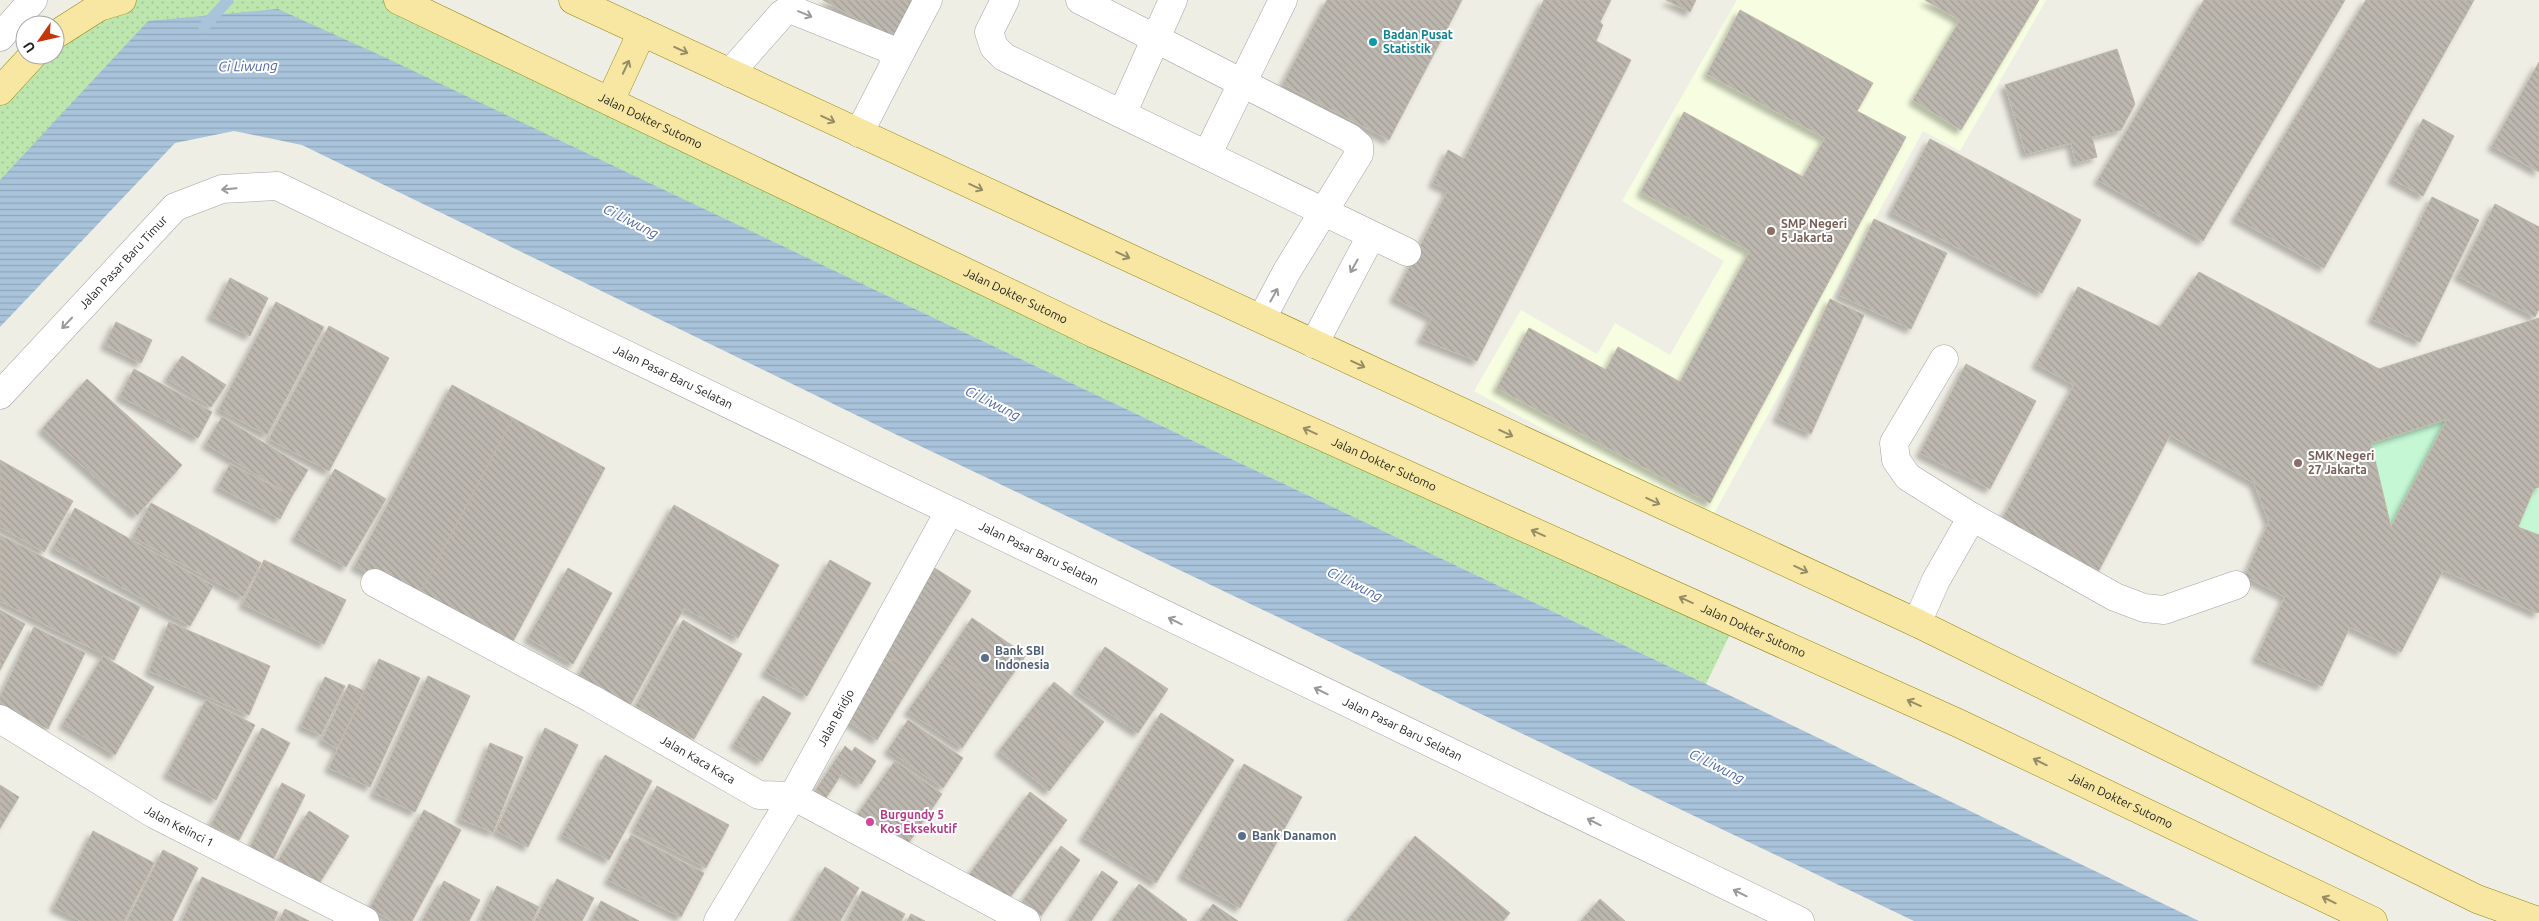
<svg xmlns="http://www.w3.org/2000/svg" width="2539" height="921" viewBox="0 0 2539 921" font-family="Ubuntu,sans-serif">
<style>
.education{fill:#f6fde0}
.grass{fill:url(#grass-dots)}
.park{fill:#c5f7d4}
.water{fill:url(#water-rules)}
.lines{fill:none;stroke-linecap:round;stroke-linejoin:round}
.stream{stroke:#a8c3da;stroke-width:11}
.building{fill:url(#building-back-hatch);stroke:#c0b8a8;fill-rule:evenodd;filter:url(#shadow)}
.minor-casing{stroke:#a3a3a3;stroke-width:29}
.major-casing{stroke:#928508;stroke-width:29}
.minor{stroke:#fff;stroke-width:28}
.major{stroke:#f7e7a2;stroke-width:28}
.oneway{stroke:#9a9a9a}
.oneway2{stroke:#968d67}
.culture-dot{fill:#0f9aa8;stroke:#fff;stroke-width:2}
.education-dot{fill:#8d6e63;stroke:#fff;stroke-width:2}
.service-dot{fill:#5c6f8a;stroke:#fff;stroke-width:2}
.hotel-dot{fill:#d1479c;stroke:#fff;stroke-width:2}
.labels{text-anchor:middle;stroke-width:4;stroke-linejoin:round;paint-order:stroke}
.culture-label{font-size:12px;font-weight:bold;fill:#0d838f;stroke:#fff;text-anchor:start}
.street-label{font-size:12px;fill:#1f1f1f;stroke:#fff}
.education-label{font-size:12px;font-weight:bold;fill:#785e54;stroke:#fff;text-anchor:start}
.service-label{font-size:12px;font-weight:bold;fill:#4e5e75;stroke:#fff;text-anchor:start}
.hotel-label{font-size:12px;font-weight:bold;fill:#b23c85;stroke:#fff;text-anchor:start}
.water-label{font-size:14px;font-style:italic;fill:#5067aa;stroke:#fff}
</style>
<defs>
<pattern id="grass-dots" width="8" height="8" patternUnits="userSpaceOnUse" patternTransform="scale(1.25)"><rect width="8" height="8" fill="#bce6ae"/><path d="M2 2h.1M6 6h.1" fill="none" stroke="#a1c595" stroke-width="1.8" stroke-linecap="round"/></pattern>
<pattern id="water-rules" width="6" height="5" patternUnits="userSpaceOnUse" patternTransform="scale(1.25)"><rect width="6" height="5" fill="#a8c3da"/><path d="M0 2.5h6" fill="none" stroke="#90a7bb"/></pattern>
<pattern id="building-back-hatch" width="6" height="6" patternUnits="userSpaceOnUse" patternTransform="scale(1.25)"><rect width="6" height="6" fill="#bcb7af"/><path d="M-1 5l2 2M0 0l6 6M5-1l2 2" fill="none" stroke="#a19d96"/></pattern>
<filter id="shadow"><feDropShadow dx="-4.5" dy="4.5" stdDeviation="2.5" flood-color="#0004"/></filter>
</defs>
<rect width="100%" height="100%" fill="#efeee5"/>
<polygon class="education" points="1737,0 2046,0 1960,151 1923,131 1710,521 1474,391 1521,310 1597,354 1615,323 1670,355 1724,261 1622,201"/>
<polygon class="grass" points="130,0 398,0 1736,622 1706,684 567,144 279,10 0,181 0,91 33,55 55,55 55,36"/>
<g class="park">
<polygon points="2447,419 2391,527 2371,443"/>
<polygon points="2539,487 2539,535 2518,527 2534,489"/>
</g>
<polygon class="water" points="278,9 384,57 1706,684 2199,921 1914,921 895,434 302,145 234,131 175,143 0,327 0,180 148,21"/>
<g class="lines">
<polyline class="stream" points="204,27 228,0"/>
</g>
<g class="building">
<polygon points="823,0 923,0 902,44"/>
<polygon points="1327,0 1462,0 1389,140 1283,84"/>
<polygon points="1544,0 1611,0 1600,22 1603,25 1596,41 1631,60 1477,361 1421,339 1432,318 1394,298 1448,190 1433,183 1448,150 1464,159"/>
<polygon points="1666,0 1696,0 1690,12"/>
<polygon points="1925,0 2039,0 1961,130 1913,100 1960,20"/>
<polygon points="2204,0 2345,0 2203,241 2098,180"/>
<polygon points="2366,0 2474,0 2324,268 2235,218"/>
<polygon points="1740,10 1873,83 1857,111 1906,137 1710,503 1497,388 1529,328 1606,370 1618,347 1680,382 1750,251 1641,192 1684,112 1803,177 1825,138 1707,74"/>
<polygon points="2117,49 2135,104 2121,130 2092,137 2097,157 2076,163 2071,143 2026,154 2005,85"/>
<polygon points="2539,62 2539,172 2492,146"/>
<polygon points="2423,119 2454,136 2423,196 2392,179"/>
<polygon points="1930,139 2081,220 2042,293 1891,212"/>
<polygon points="2432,197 2479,220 2420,342 2372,319"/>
<polygon points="2495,204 2539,227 2539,309 2535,317 2458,276"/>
<polygon points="1874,219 1947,253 1911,329 1839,295"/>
<path d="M 2199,272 L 2379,369 L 2539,318 L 2539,487 L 2534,489 L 2518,527 L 2539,535 L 2539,612 L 2536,613 L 2443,570 L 2401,652 L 2350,627 L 2322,686 L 2256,658 L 2285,597 L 2245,576 L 2269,522 L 2254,483 L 2170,435 L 2094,580 L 1997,529 L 2074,385 L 2036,364 L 2078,287 L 2160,327 ZM 2447,419 L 2391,527 L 2371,443 Z"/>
<polygon points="230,278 268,298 250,336 211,316"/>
<polygon points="1830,299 1864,315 1811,434 1777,418"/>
<polygon points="276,302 324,327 267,435 219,409"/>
<polygon points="116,322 152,340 141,363 105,345"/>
<polygon points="329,326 389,358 329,471 269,439"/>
<polygon points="182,356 226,385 211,407 167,378"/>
<polygon points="1966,364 2036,401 1990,489 1920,453"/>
<polygon points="134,369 212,412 198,438 120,396"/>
<polygon points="87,379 182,465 137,515 42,429"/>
<polygon points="452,385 513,418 417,599 355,566"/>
<polygon points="222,417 308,470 292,496 206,444"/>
<polygon points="513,418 605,468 509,649 417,599"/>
<polygon points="0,460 73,501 44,552 0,527"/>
<polygon points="230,464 292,496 280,519 218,487"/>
<polygon points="335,469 386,499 346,567 295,537"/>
<polygon points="151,503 261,563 243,597 133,537"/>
<polygon points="674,505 779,565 738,638 684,608 627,711 575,682"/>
<polygon points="75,508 213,586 190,626 53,548"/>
<polygon points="0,535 140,607 114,660 0,601"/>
<polygon points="264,560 346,600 324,644 243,604"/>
<polygon points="830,560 871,583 807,696 765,672"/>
<polygon points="933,567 971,591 917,675 883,654"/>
<polygon points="568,568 612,593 573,664 528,638"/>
<polygon points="0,610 25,624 0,670"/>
<polygon points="972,618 1026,655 996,698 943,661"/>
<polygon points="683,620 742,654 694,739 636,706"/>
<polygon points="169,622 270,666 249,715 149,671"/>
<polygon points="34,627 85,653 48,729 0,705 0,697"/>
<polygon points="1105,647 1168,689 1138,733 1076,690"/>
<polygon points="883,654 917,675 877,740 843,718"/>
<polygon points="103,656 154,687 115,755 63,724"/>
<polygon points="379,659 420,678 370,787 329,768"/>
<polygon points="943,661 996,698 962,748 908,711"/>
<polygon points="428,676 470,696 415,812 374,793"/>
<polygon points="325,677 345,686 321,735 301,726"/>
<polygon points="1054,682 1104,722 1078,754 1029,713"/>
<polygon points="349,684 364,691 337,748 322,740"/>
<polygon points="763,696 791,713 762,761 734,744"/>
<polygon points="206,700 255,725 216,800 167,774"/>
<polygon points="1029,713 1078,754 1049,791 999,751"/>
<polygon points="1161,713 1234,760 1156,883 1083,837"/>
<polygon points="908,720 963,758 943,788 888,750"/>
<polygon points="262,728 290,743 239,840 211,825"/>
<polygon points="545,728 578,745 528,847 496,831"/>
<polygon points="490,743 523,757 493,832 460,819"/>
<polygon points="845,746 852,752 855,747 876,761 861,784 843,772 822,804 811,797"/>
<polygon points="605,755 652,781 609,860 562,835"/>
<polygon points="895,761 942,794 903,851 855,818"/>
<polygon points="1244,764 1302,797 1240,908 1182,875"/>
<polygon points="282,783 305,795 272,862 249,850"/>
<polygon points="0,785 19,797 0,828"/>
<polygon points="657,786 729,825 706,868 634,829"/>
<polygon points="1030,792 1067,820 1006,903 969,875"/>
<polygon points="424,810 461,830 412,921 392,921 370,908"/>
<polygon points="309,811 349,836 317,887 277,862"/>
<polygon points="93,831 154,863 124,921 81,921 54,907"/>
<polygon points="631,835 704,873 681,917 608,880"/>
<polygon points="1415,836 1510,913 1503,921 1347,921"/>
<polygon points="1061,846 1080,860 1041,916 1022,902"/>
<polygon points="163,850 198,868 172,921 127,921"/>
<polygon points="825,867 859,888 840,921 793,921"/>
<polygon points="1102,871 1118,882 1091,921 1069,921"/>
<polygon points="202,877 278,912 274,921 182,921"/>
<polygon points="557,879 594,898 582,921 535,921"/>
<polygon points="444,881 480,900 469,921 422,921"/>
<polygon points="1139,884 1187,920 1186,921 1112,921"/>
<polygon points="497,886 539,907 532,921 480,921"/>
<polygon points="862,891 905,914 901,921 847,921"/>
<polygon points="1600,899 1625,921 1581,921"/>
<polygon points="601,901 639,921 591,921"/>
<polygon points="1213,904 1238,921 1200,921"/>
<polygon points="285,909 309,921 279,921"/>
<polygon points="911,914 925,921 907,921"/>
</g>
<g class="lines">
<g class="minor-casing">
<g id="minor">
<polyline points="1005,0 989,32 994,47 1004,57 1407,252"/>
<polyline points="1080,0 1350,138 1359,146 1359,154 1287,271 1262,318"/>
<polyline points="0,37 33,0"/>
<polyline points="895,63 928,0"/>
<polyline points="730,73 782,14 790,9 887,48 892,54 895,63 859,133"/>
<polyline points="1122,114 1173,0"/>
<polyline points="1207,155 1283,0"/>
<polyline points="1314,344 1371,236"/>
<polyline points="1944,359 1894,443 1896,460 1908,477 1972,517 2115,597 2144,608 2164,610 2236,585"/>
<path id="s1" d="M 0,395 L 175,207 L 222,189 L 277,186 L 1800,921"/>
<path id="s2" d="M 375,583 L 592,699 L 759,795 L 793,796 L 1026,921"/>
<polyline points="1917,623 1936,580 1972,517"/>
<path id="s3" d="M 0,719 L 154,814 L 365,921"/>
<path id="s4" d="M 718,921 L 793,796 L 949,512"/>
</g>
</g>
<g class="major-casing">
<g id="major">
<path id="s5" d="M 398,0 L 1095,334 L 1958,723 L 2373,921"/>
<polyline points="573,0 1917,623 2477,899 2538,921"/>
<polyline points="55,35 99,7 122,0"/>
<polyline points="0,91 33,55"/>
<polyline points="610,101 642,32"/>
</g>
</g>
<use href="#minor" class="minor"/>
<use href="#major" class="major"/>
</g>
<defs><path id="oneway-shaft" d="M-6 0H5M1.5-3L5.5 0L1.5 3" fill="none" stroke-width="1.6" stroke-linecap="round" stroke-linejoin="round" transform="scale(1.25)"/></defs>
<g class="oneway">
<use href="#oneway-shaft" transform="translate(805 14) rotate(23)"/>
<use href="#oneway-shaft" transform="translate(229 189) rotate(175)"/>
<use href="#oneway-shaft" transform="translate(1354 266) rotate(119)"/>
<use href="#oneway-shaft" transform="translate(1274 295) rotate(-61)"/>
<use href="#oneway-shaft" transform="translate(67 323) rotate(133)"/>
<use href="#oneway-shaft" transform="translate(1175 621) rotate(-154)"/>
<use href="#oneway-shaft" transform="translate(1321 691) rotate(-154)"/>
<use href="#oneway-shaft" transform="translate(1594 822) rotate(-154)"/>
<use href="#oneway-shaft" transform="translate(1740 893) rotate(-154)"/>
</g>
<g class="oneway2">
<use href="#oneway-shaft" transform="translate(681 50) rotate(25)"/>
<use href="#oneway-shaft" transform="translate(626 67) rotate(-65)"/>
<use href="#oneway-shaft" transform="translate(828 119) rotate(25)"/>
<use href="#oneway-shaft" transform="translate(976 187) rotate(25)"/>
<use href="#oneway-shaft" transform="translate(1123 255) rotate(25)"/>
<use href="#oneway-shaft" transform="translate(1358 364) rotate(25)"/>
<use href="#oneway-shaft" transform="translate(1310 431) rotate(-156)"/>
<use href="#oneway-shaft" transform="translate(1506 433) rotate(25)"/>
<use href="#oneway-shaft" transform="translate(1653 501) rotate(25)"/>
<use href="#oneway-shaft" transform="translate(1538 533) rotate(-156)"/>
<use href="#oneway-shaft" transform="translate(1801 569) rotate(25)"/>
<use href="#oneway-shaft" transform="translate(1686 600) rotate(-156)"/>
<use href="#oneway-shaft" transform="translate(1914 703) rotate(-156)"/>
<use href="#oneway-shaft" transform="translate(2040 762) rotate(-154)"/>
<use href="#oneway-shaft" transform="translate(2329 900) rotate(-154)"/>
</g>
<circle class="culture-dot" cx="1373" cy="42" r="5"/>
<g class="education-dot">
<circle cx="1771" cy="231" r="5"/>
<circle cx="2298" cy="463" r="5"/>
</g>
<g class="service-dot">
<circle cx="985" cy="658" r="5"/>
<circle cx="1242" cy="836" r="5"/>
</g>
<circle class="hotel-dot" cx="870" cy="822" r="5"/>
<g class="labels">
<g class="culture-label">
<text x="1383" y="39">Badan Pusat<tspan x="1383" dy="14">Statistik</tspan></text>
</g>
<g class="street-label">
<text dy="4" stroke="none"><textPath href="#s5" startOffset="280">Jalan Dokter Sutomo</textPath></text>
<text dy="4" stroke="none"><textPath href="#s1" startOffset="181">Jalan Pasar Baru Timur</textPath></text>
<text dy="4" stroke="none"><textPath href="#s5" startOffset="685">Jalan Dokter Sutomo</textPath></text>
<text dy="4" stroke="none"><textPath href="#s1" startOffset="802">Jalan Pasar Baru Selatan</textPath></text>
<text dy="4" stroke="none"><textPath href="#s5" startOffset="1090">Jalan Dokter Sutomo</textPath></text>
<text dy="4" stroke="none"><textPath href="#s1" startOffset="1208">Jalan Pasar Baru Selatan</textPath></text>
<text dy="4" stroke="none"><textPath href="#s5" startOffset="1495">Jalan Dokter Sutomo</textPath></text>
<text dy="4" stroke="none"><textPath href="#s4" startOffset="235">Jalan Bridjo</textPath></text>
<text dy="4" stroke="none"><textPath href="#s1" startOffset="1612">Jalan Pasar Baru Selatan</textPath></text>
<text dy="4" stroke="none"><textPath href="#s2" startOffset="368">Jalan Kaca Kaca</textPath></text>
<text dy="4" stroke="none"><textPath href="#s5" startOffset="1900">Jalan Dokter Sutomo</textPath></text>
<text dy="4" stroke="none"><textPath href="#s3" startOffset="209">Jalan Kelinci 1</textPath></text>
</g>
<g class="education-label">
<text x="1781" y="228">SMP Negeri<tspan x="1781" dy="14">5 Jakarta</tspan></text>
<text x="2308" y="460">SMK Negeri<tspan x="2308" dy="14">27 Jakarta</tspan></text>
</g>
<g class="service-label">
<text x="995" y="655">Bank SBI<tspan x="995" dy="14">Indonesia</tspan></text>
<text x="1252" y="840">Bank Danamon</text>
</g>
<g class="hotel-label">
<text x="880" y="819">Burgundy 5<tspan x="880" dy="14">Kos Eksekutif</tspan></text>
</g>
<g class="water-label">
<text transform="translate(248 66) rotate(-1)" y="5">Ci Liwung</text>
<text transform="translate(631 221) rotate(27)" y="5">Ci Liwung</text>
<text transform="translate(993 403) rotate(27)" y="5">Ci Liwung</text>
<text transform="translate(1355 584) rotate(27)" y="5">Ci Liwung</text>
<text transform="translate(1717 766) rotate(27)" y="5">Ci Liwung</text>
</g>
</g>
<g transform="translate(40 40) rotate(236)"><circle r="24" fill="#ffffff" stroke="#a5a5a5"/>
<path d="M0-4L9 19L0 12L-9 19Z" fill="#c3360a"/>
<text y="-8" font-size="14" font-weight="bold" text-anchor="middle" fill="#1f1f1f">U</text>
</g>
</svg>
